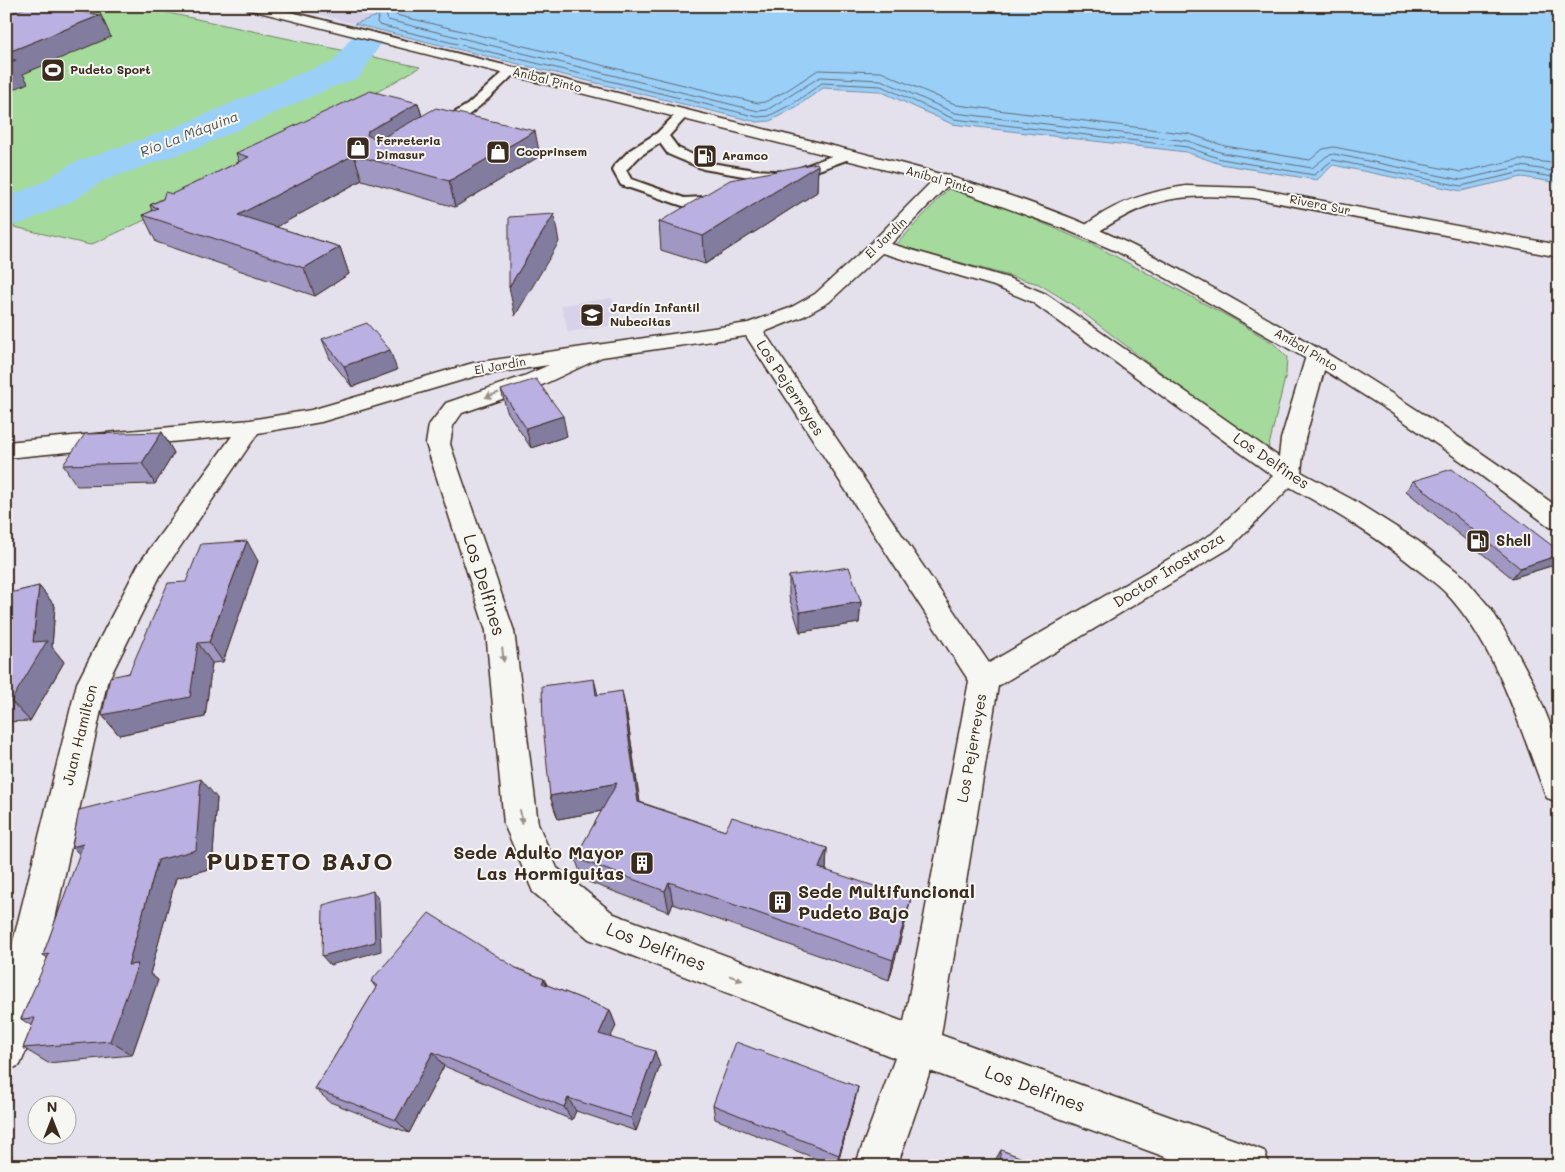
<svg xmlns="http://www.w3.org/2000/svg" width="1565" height="1172" viewBox="0 0 1565 1172" font-family="Mali,sans-serif">
<style>
.built{fill:#d7d2ea}
.green{fill:#a5da9d;stroke:#70825e}
.water{fill:#9acff8;stroke:#748da1}
.lines{fill:none;stroke-linecap:round;stroke-linejoin:round}
.shore{stroke:#616c75;stroke-width:1}
.river{fill:#9acff8;fill-rule:evenodd}
.lane-casing{stroke:#3b2a1e;stroke-width:4}
.street-casing{stroke:#3b2a1e;stroke-width:3}
.primary-casing{stroke:#3b2a1e;stroke-width:3}
.lane{fill:#f6f6f2;fill-rule:evenodd}
.street{fill:#f6f6f2;fill-rule:evenodd}
.primary{fill:#f6f6f2;fill-rule:evenodd}
.wall{fill:#a097c2;stroke:#3b2a1e}
.shaded-wall{fill:#827b9e;stroke:#3b2a1e}
.building{fill:#bab0e2;stroke:#3b2a1e}
.oneway{fill:#989088}
.labels{text-anchor:middle;stroke-width:4;stroke-linejoin:round;paint-order:stroke}
.far-poi-label{font-size:12px;font-weight:bold;fill:#3b2a1e;stroke:#f6f6f2;text-anchor:start}
.far-street-label{font-size:12px;fill:#3b2a1e;stroke:#f6f6f2}
.far-water-label{font-size:14px;font-style:italic;fill:#535354;stroke:#f6f6f2}
.street-label{font-size:15px;fill:#3b2a1e;stroke:#f6f6f2}
.poi-label{font-size:15px;font-weight:bold;fill:#3b2a1e;stroke:#f6f6f2;text-anchor:start}
.near-street-label{font-size:18px;fill:#3b2a1e;stroke:#f6f6f2}
.near-poi-label{font-size:18px;font-weight:bold;fill:#3b2a1e;stroke:#f6f6f2;text-anchor:end}
.near-district-label{font-size:24px;font-weight:bold;letter-spacing:1px;fill:#3b2a1e;stroke:#f6f6f2}
</style>
<rect width="100%" height="100%" fill="#e4e1ed"/>
<filter id="ink" filterUnits="userSpaceOnUse"><feTurbulence type="fractalNoise" baseFrequency=".02" numOctaves="2"/><feDisplacementMap in="SourceGraphic" scale="10" xChannelSelector="R" yChannelSelector="G"/><feConvolveMatrix kernelMatrix="1 2 1 2 8 2 1 2 1" color-interpolation-filters="sRGB"/></filter>
<g filter="url(#ink)">
<g class="built">
<polygon points="289,6 360,6 378,16 354,24"/>
<polygon points="612,298 624,324 568,332 561,305"/>
</g>
<g class="green">
<polygon points="88,6 136,6 420,67 202,194 90,245 6,225 6,35"/>
<polygon points="948,189 1003,206 1098,247 1233,319 1273,343 1287,357 1286,374 1267,454 1073,305 1039,284 896,245"/>
</g>
<polygon class="water" points="360,6 1559,6 1559,183 1522,177 1461,191 1333,165 1317,180 1220,164 1186,152 952,124 880,91 823,88 796,107 770,121 757,122 354,24 377,16"/>
<g class="lines">
<g class="shore">
<polyline points="371,6 380,12 377,22 379,25 758,117 769,116 794,103 822,83 881,86 954,119 1187,147 1221,159 1314,175 1333,160 1461,186 1522,172 1559,178"/>
<polyline points="383,6 388,20 758,111 767,110 820,77 881,80 955,113 1188,141 1223,153 1312,168 1327,156 1334,154 1461,180 1521,166 1559,172"/>
<polyline points="392,6 396,15 758,103 765,102 786,91 818,70 881,72 957,105 1190,134 1225,146 1310,160 1323,149 1334,147 1461,172 1520,159 1559,164"/>
</g>
<polygon class="river" points="363,35 375,38 380,45 359,78 330,88 202,146 103,181 73,201 22,223 6,227 6,197 41,183 73,163 174,128 304,72 333,62 351,38"/>
<g class="lane-casing">
<g id="lane">
<path d="M 511,68 L 515,69 L 517,71 L 515,73 C 501,87 452,136 433,132 L 431,129 L 433,126 L 467,105 L 507,69 Z"/>
<polygon points="683,110 689,114 669,136 678,148 711,163 755,170 789,172 842,152 852,152 854,155 852,158 788,181 755,178 703,169 668,154 660,143 640,156 626,170 631,179 684,198 725,196 730,197 732,200 730,203 683,206 621,185 612,169 614,166 630,150 657,133 679,111"/>
</g>
</g>
<g class="street-casing">
<g id="street">
<polygon points="69,6 86,6 84,9 6,40 6,31"/>
<path d="M 944,174 L 950,175 L 952,179 L 950,183 L 891,244 L 1008,278 L 1046,294 L 1279,457 L 1281,439 L 1306,356 L 1309,351 L 1317,350 L 1325,351 L 1328,356 L 1305,439 L 1301,472 L 1353,500 L 1418,541 L 1464,577 L 1491,609 L 1512,643 L 1534,684 L 1559,746 L 1559,802 L 1547,798 L 1543,788 C 1517,720 1496,646 1445,592 C 1437,584 1427,577 1418,570 C 1379,538 1335,512 1290,487 L 1230,548 L 998,686 L 941,1035 L 1249,1145 L 1264,1151 L 1270,1166 L 1190,1166 L 930,1071 L 897,1166 L 855,1166 L 895,1058 L 589,939 L 533,892 L 504,824 L 486,631 L 426,444 L 429,425 L 446,403 L 524,376 L 549,365 L 476,376 L 321,422 L 258,433 L 160,576 L 107,683 L 26,1051 L 20,1065 L 6,1071 L 6,970 L 77,683 L 138,565 L 232,436 L 6,458 L 6,442 L 250,420 L 311,410 L 473,363 L 748,323 L 790,308 L 815,294 L 872,242 L 938,175 ZM 882,253 L 994,286 L 1032,302 L 1273,476 L 1212,534 L 989,663 L 764,332 L 804,316 L 829,302 ZM 746,336 L 969,681 L 904,1022 L 614,914 L 557,868 L 538,824 L 514,631 L 450,444 L 453,426 L 462,413 L 540,386 L 602,357 Z"/>
<path d="M 1186,186 L 1253,188 L 1559,245 L 1559,257 L 1253,198 C 1183,194 1154,194 1094,235 L 1088,236 L 1082,235 L 1079,231 C 1083,226 1089,223 1094,219 C 1122,200 1152,191 1186,186 Z"/>
</g>
</g>
<g class="primary-casing">
<path id="primary" d="M 245,6 L 267,6 C 422,45 577,83 731,121 C 848,150 965,175 1076,220 C 1135,244 1190,275 1245,306 C 1354,367 1458,434 1559,508 L 1559,530 L 1550,527 L 1471,468 L 1389,411 L 1305,358 L 1168,279 L 1116,251 L 1062,228 L 938,183 L 247,9 Z"/>
</g>
<use href="#lane" class="lane"/>
<use href="#street" class="street"/>
<use href="#primary" class="primary"/>
</g>
<g class="wall">
<polygon points="418,103 422,116 540,156 455,207 362,180 276,227 340,247 349,274 315,296 156,242 143,215 152,211 150,205 239,162 236,153"/>
<polygon points="818,165 817,192 705,264 661,250 659,222"/>
<polygon points="322,339 397,370 352,387 330,359"/>
<polygon points="501,390 567,436 531,448 507,411"/>
<polygon points="162,432 174,453 155,484 77,486 63,465"/>
<polygon points="1413,481 1559,551 1559,558 1554,565 1512,578 1406,491"/>
<polygon points="258,561 223,662 212,663 205,717 119,735 102,715 129,673 186,582"/>
<polygon points="789,576 861,602 859,623 800,632 789,597"/>
<polygon points="39,586 55,606 52,647 64,662 30,721 6,722 6,594"/>
<polygon points="598,695 627,715 640,802 725,831 827,848 826,870 906,920 889,980 673,904 669,912 583,880 575,858 602,811 558,819 550,796"/>
<polygon points="217,798 212,868 176,878 150,974 158,980 132,1055 48,1063 23,1048 32,1026 21,1019 48,958 43,955 80,854 72,847"/>
<polygon points="516,968 544,979 547,985 610,1010 616,1026 610,1037 660,1066 636,1131 576,1111 572,1120 444,1066 409,1133 330,1102 315,1089 376,988 371,981"/>
<polygon points="858,1087 855,1100 837,1166 835,1166 715,1119 713,1105"/>
<polygon points="1001,1150 1043,1166 993,1166 994,1162"/>
</g>
<g class="shaded-wall">
<polygon points="6,6 11,6 20,24 6,29"/>
<polygon points="101,15 111,37 23,74 28,83 6,93 6,53"/>
<polygon points="418,103 425,127 375,156 367,135 368,131"/>
<polygon points="535,131 540,156 455,207 449,181"/>
<polygon points="354,155 362,180 249,242 238,215"/>
<polygon points="818,165 817,192 705,264 703,236"/>
<polygon points="554,214 559,242 515,316 509,287"/>
<polygon points="340,247 349,274 315,296 304,268"/>
<polygon points="390,350 397,370 352,387 344,366"/>
<polygon points="563,416 567,436 531,448 526,428"/>
<polygon points="162,432 174,453 155,484 142,463"/>
<polygon points="247,541 258,561 223,662 209,642"/>
<polygon points="1559,555 1559,558 1554,565 1512,578 1520,568"/>
<polygon points="39,586 55,606 52,647 64,662 30,721 11,701 33,642"/>
<polygon points="861,602 859,623 800,632 800,612"/>
<polygon points="198,643 212,663 205,717 119,735 102,715"/>
<polygon points="594,679 600,703 596,695"/>
<polygon points="622,691 627,715 643,825 638,802"/>
<polygon points="201,779 217,798 212,868 176,878 150,974 158,980 132,1055 110,1041 128,965 158,860"/>
<polygon points="617,783 623,807 558,819 550,796"/>
<polygon points="83,844 92,866 72,847"/>
<polygon points="827,848 826,870 819,868"/>
<polygon points="669,882 673,904 669,912 665,891"/>
<polygon points="373,891 379,900 381,951 330,965 322,956"/>
<polygon points="911,898 906,920 889,980 893,960"/>
<polygon points="544,979 552,995 542,983"/>
<polygon points="610,1010 616,1026 605,1049 599,1034"/>
<polygon points="655,1051 660,1066 636,1131 631,1118"/>
<polygon points="433,1052 444,1066 409,1133 396,1120"/>
<polygon points="858,1087 855,1100 837,1166 839,1155"/>
<polygon points="568,1098 576,1111 572,1120 564,1107"/>
</g>
<g class="building">
<polygon points="31,6 38,6 101,15 6,53 6,15"/>
<polygon points="6,59 16,60 6,64"/>
<polygon points="370,91 418,103 368,131 367,135 375,139 382,138 436,108 535,131 449,181 354,155 238,215 340,247 304,268 143,215 158,208 150,205 163,199 165,192 172,194 249,157 236,153"/>
<polygon points="817,163 818,165 703,236 659,222 730,180"/>
<polygon points="554,214 509,287 509,217"/>
<polygon points="367,323 390,350 344,366 322,339"/>
<polygon points="536,379 563,416 526,428 501,390"/>
<polygon points="162,432 142,463 63,465 85,434"/>
<polygon points="1452,469 1559,551 1559,555 1520,568 1413,481"/>
<polygon points="247,541 209,642 198,643 190,697 102,715 110,677 129,673 168,583 186,582 201,544"/>
<polygon points="849,567 861,602 800,612 789,576"/>
<polygon points="39,586 33,642 47,641 11,701 6,701 6,594"/>
<polygon points="594,679 596,695 622,691 638,802 725,831 732,817 827,848 819,868 911,898 893,960 669,882 665,891 575,858 617,783 550,796 543,725 542,686"/>
<polygon points="201,779 196,850 158,860 128,965 138,964 110,1041 23,1048 35,1018 21,1019 49,954 43,955 83,844 72,847 79,810"/>
<polygon points="373,891 375,942 322,956 323,905"/>
<polygon points="429,913 516,968 544,979 542,983 610,1010 599,1034 655,1051 631,1118 568,1098 564,1107 433,1052 396,1120 315,1089 377,986 371,981"/>
<polygon points="736,1042 858,1087 839,1155 713,1105"/>
<polygon points="1001,1150 1043,1166 998,1166"/>
</g>
<defs><path id="oneway-solid" d="M-6-.8H1V-3.2L6.5 0L1 3.2V.8H-6Z" transform="scale(1.25)"/></defs>
<g class="oneway">
<use href="#oneway-solid" transform="translate(492 395) rotate(161)"/>
<use href="#oneway-solid" transform="translate(503 655) rotate(84)"/>
<use href="#oneway-solid" transform="translate(521 817) rotate(83)"/>
<use href="#oneway-solid" transform="translate(736 978) rotate(21)"/>
</g>
</g>
<defs>
<g id="stadium-square" transform="scale(1.25)"><rect x="-9" y="-9" width="18" height="18" rx="4" fill="#3b2a1e" stroke="#f6f6f2"/><path d="M0-5a6.5 5 0 1 0 0 10a6.5 5 0 1 0 0-10ZM-3.5-1.8h7v3.6h-7Z" fill="#fff"/></g>
<g id="shop-square" transform="scale(1.25)"><rect x="-9" y="-9" width="18" height="18" rx="4" fill="#3b2a1e" stroke="#f6f6f2"/><path d="M-5-2.5h2.3a2.7 3.5 0 0 1 5.4 0H5L5.5 6h-11ZM-1.5-2.5h3a1.5 2.3 0 0 0-3 0Z" fill="#fff"/></g>
<g id="fuel-square" transform="scale(1.25)"><rect x="-9" y="-9" width="18" height="18" rx="4" fill="#3b2a1e" stroke="#f6f6f2"/><path d="M-5.5-6h7V0h2V4h1.3V-2.5L3-4.5l.8-.8L6-3V5H2.5V1h-1V6h-7ZM-4.2-4.7v3.2H.2V-4.7Z" fill="#fff"/></g>
<g id="school-square" transform="scale(1.25)"><rect x="-9" y="-9" width="18" height="18" rx="4" fill="#3b2a1e" stroke="#f6f6f2"/><path d="M0-5L7-2L0 1L-7-2ZM-4 1L0 2.5L4 1V4Q0 6-4 4Z" fill="#fff"/></g>
<g id="building-square" transform="scale(1.25)"><rect x="-9" y="-9" width="18" height="18" rx="4" fill="#3b2a1e" stroke="#f6f6f2"/><path d="M-4-6H4V6H1V3H-1V6H-4ZM-2.5-4.3h1.7v1.8h-1.7ZM.8-4.3h1.7v1.8H.8ZM-2.5-1h1.7V.8h-1.7ZM.8-1h1.7V.8H.8Z" fill="#fff"/></g>
</defs>
<g fill-rule="evenodd">
<use href="#stadium-square" x="53" y="70"/>
<use href="#shop-square" x="358" y="148"/>
<use href="#shop-square" x="498" y="152"/>
<use href="#fuel-square" x="705" y="156"/>
<use href="#school-square" x="592" y="315"/>
<use href="#fuel-square" x="1478" y="541"/>
<use href="#building-square" x="642" y="863"/>
<use href="#building-square" x="780" y="902"/>
</g>
<g class="labels">
<g class="far-poi-label">
<text x="70" y="74">Pudeto Sport</text>
<text x="376" y="145">Ferreteria<tspan x="376" dy="14">Dimasur</tspan></text>
<text x="516" y="156">Cooprinsem</text>
<text x="722" y="160">Aramco</text>
<text x="610" y="312">Jardín Infantil<tspan x="610" dy="14">Nubecitas</tspan></text>
</g>
<g class="far-street-label">
<text transform="translate(547 80) rotate(14)" y="4">Aníbal Pinto</text>
<text transform="translate(940 180) rotate(16)" y="4">Aníbal Pinto</text>
<text transform="translate(1320 205) rotate(11)" y="4">Rivera Sur</text>
<text transform="translate(886 238) rotate(-44)" y="4">El Jardín</text>
<text transform="translate(1306 350) rotate(31)" y="4">Aníbal Pinto</text>
<text transform="translate(500 366) rotate(-10)" y="4">El Jardín</text>
</g>
<g class="far-water-label">
<text transform="translate(189 134) rotate(-21)" y="5">Río La Máquina</text>
</g>
<g class="street-label">
<text transform="translate(790 388) rotate(57)" y="5">Los Pejerreyes</text>
<text transform="translate(1271 461) rotate(34)" y="5">Los Delfines</text>
<text transform="translate(1169 570) rotate(-32)" y="5">Doctor Inostroza</text>
<text transform="translate(80 735) rotate(-76)" y="5">Juan Hamilton</text>
<text transform="translate(972 748) rotate(-80)" y="5">Los Pejerreyes</text>
</g>
<g class="poi-label">
<text x="1496" y="546">Shell</text>
</g>
<g class="near-street-label">
<text transform="translate(484 585) rotate(73)" y="6">Los Delfines</text>
<text transform="translate(656 947) rotate(21)" y="6">Los Delfines</text>
<text transform="translate(1035 1089) rotate(20)" y="6">Los Delfines</text>
</g>
<g class="near-poi-label">
<text x="624" y="859">Sede Adulto Mayor<tspan x="624" dy="21">Las Hormiguitas</tspan></text>
<text x="798" y="898" text-anchor="start">Sede Multifuncional<tspan x="798" dy="21">Pudeto Bajo</tspan></text>
</g>
<g class="near-district-label">
<text x="300" y="870">PUDETO BAJO</text>
</g>
</g>
<rect width="1565" height="1172" fill="none" stroke="#f6f6f2" stroke-width="25"/>
<rect x="12" y="12" width="1540" height="1147" fill="none" stroke="#3b2a1e" stroke-width="2" filter="url(#ink)"/>
<g transform="translate(52 1120)"><circle r="24" fill="#f6f6f2" stroke="#aba49d"/>
<path d="M0-4L9 19L0 12L-9 19Z" fill="#3b2a1e"/>
<text y="-8" font-size="14" font-weight="bold" text-anchor="middle" fill="#3b2a1e">N</text>
</g>
</svg>
